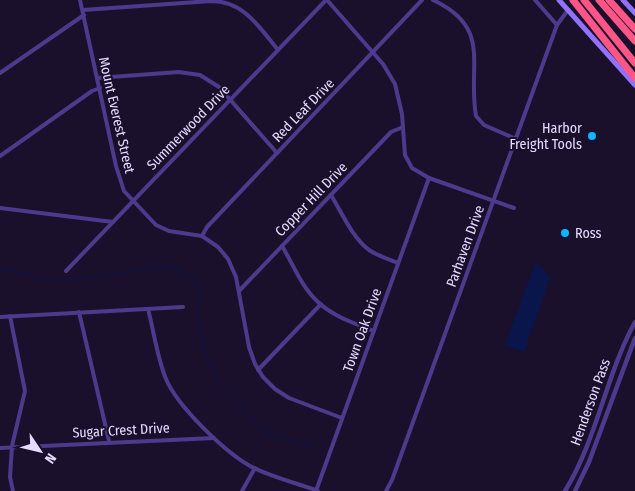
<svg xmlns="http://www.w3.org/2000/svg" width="635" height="491" viewBox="0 0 635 491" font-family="'Fira Sans Condensed',sans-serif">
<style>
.water{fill:#09154b}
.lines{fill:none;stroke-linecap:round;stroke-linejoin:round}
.stream{stroke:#09154b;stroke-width:1}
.minor{stroke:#4d3a8c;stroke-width:4}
.tertiary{stroke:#4d3a8c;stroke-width:4.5}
.secondary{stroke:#9072ff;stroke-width:5}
.motorway{stroke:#ff5687;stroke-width:7}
.poi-dot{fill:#07b7ff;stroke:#1a102b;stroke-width:2}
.labels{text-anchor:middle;stroke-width:4;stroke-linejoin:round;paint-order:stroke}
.street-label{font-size:14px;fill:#e6dbff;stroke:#1a102b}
.poi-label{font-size:14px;fill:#e6dbff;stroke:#1a102b;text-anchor:end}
</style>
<rect width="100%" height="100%" fill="#1a102b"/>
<polygon class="water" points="536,261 550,278 524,352 505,345"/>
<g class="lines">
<polyline class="stream" points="0,268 51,281 114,275 169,265 193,278 203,296 197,308 205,353 221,385 251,418 268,434 314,447"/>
<g class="minor">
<polyline points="80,0 116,166 124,191 156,225 169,231 202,236 218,247 228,259 236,277 249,347 255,364 263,377 275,389 289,398 342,418"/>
<polyline points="327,0 383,64 395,84 402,114 405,155 412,168 429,178 514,208"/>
<path d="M 433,0 C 493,28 467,65 476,116 L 484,125 L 516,139"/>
<polyline points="535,0 557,25"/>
<path d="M 83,10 L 211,1 C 244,1 259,27 278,50"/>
<polyline points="0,73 84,15"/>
<polyline points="97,78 179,72 200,75 219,87 277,153"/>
<polyline points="0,156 92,91 100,88"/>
<path d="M 331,195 C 342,213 352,237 369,250 C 378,256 388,259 398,263"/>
<polyline points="0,208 113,222"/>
<polyline points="202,236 207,227 422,0"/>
<path d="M 282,246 C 293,264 302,288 318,302 C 334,317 354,323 374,331"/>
<polyline points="66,271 326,0"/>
<polyline points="239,291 391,132 403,127"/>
<path d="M 148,309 C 154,332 157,357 166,379 C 178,407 224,451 250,466 C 270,477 297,483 318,491"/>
<polyline points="79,312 109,441"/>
<polyline points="10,316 25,391 12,446 10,477 13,491"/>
<polyline points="0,317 183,307"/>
<polyline points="258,370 321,304"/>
<polyline points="0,448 214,438"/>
<polyline points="242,491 255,468"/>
<polyline points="316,491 429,178"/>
<polyline points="386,491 392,480 557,25 568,10"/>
</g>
<g class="tertiary">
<path d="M 565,491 C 597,439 606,375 635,322"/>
<polyline points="575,491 589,462 635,338"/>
</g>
<g class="secondary">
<polyline points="559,0 635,85"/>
<polyline points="623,0 635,13"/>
</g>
<g class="motorway">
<polyline points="573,0 635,78"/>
<polyline points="584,0 635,63"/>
<polyline points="599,0 635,41"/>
<polyline points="609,0 635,29"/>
</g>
</g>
<g class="poi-dot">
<circle cx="592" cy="136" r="5"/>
<circle cx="565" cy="233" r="5"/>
</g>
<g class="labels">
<g class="street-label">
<text transform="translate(303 110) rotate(-46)" y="5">Red Leaf Drive</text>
<text transform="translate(117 115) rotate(77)" y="5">Mount Everest Street</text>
<text transform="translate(188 127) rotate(-46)" y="5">Summerwood Drive</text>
<text transform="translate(311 199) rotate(-46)" y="5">Copper Hill Drive</text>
<text transform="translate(465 246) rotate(-70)" y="5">Parhaven Drive</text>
<text transform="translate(362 330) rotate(-70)" y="5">Town Oak Drive</text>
<text transform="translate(590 402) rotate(-70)" y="5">Henderson Pass</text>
<text transform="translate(121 430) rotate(-3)" y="5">Sugar Crest Drive</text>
</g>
<g class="poi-label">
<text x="582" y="133">Harbor<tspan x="582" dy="16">Freight Tools</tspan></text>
<text x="575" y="238" text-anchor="start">Ross</text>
</g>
</g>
<g transform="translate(40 451) rotate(125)" stroke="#1a102b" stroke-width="4" paint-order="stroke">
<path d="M0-4L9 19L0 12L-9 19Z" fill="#e6dbff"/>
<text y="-8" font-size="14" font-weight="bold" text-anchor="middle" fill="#e6dbff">N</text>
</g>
</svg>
